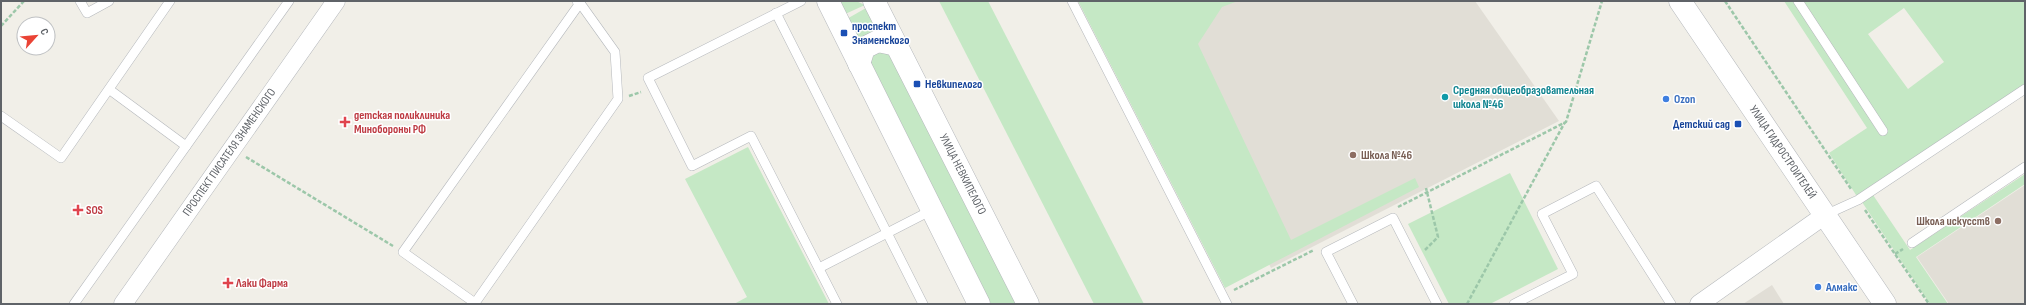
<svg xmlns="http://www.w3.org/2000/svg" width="2026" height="305" viewBox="0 0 2026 305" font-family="'Sofia Sans Condensed',sans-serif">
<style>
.education{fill:#e1ded6}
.green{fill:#c5e8c5;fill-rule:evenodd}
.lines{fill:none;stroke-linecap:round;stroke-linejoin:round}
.service-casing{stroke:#b5b8bc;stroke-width:10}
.minor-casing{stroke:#b5b8bc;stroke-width:19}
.tertiary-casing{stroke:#b5b8bc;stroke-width:23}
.path{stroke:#9cc7a9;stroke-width:2.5;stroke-dasharray:4 2;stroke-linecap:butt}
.service{stroke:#fff;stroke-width:9}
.minor{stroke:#fff;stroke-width:18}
.tertiary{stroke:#fff;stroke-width:22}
.transit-dot{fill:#1a4fb4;stroke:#fff;stroke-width:1.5}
.culture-dot{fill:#0f9aa8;stroke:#fff;stroke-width:1.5}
.shop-dot{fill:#3f7fe0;stroke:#fff;stroke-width:1.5}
.health-dot{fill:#e0444e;stroke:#fff;stroke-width:1.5}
.education-dot{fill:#8d6e63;stroke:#fff;stroke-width:1.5}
.labels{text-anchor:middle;stroke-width:3;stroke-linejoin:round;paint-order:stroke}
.transit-label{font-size:12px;font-weight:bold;fill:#164399;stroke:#fff;text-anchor:start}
.culture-label{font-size:12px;font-weight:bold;fill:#0d838f;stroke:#fff;text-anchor:start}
.shop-label{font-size:12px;font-weight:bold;fill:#366cbe;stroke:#fff;text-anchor:start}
.health-label{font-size:12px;font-weight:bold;fill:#be3a42;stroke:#fff;text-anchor:start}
.street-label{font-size:12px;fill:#5f6368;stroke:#fff}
.education-label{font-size:12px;font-weight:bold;fill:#785e54;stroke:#fff;text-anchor:start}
</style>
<rect width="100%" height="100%" fill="#f1efe8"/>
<g class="education">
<polygon points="1135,1 1475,1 1559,121 1271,268"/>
<polygon points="2025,185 2025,304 1949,304 1917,257"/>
<polygon points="1772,285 1784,304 1743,304"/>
</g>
<g class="green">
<polygon points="836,1 856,1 865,5 843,15"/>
<polygon points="939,1 988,1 1144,304 1094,304"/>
<polygon points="1078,1 1238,1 1222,7 1198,44 1291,240 1415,178 1419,187 1225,288"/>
<path d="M 1784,1 L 2025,1 L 2025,88 L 1858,198 L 1829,153 L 1867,128 ZM 1904,8 L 1944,62 L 1908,89 L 1868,34 Z"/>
<polygon points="866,8 880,36 862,42 845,20"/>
<polygon points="887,48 1017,304 991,304 865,59"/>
<polygon points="748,147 829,304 734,304 747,297 685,179"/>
<polygon points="1510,173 1558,269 1490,304 1449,304 1408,224"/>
<polygon points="2025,174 2025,184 1916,257 1948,304 1930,304 1860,199 1871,192 1910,250"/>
</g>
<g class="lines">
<g class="service-casing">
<g id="service">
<polyline points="80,1 87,13 109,1"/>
<polyline points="577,1 580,3 615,52 618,99 475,303 403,252 580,3"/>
<polyline points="801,1 648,78 692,166 751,136 837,304"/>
<polyline points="1072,1 1227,304"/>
<polyline points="1798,1 1883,131"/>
<polyline points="776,13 923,304"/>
<polyline points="110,90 186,146"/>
<polyline points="1,116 61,158 170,1"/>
<polyline points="1825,215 1858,200 2025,89"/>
<polyline points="1912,243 2025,167"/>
<polyline points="819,268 932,210"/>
<polyline points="74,304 289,1"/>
<polyline points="1353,304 1326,252 1393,218 1437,304"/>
<polyline points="1514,304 1573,274 1542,214 1596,186 1671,304"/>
</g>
</g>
<g class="minor-casing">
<g id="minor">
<polyline points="123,304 336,1"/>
<polyline points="1699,304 1825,215"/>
</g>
</g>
<g class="tertiary-casing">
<g id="tertiary">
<polyline points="828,1 979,304"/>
<polyline points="874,1 1028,304"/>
<polyline points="1680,1 1885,304"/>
<polyline points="859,64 864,48 878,41 897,45"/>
</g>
</g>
<g class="path">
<polyline points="1725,1 1851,189"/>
<polyline points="1,26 24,1"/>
<polyline points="629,96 641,92"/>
<polyline points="246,157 393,246"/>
<polyline points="1398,207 1566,122 1602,1"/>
<polyline points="1865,210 1929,304"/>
<polyline points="1425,250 1438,237 1426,188"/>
<polyline points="1895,254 1903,249"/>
<polyline points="1234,290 1314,250"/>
<polyline points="1467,304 1565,122"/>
</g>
<use href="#service" class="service"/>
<use href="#minor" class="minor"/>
<use href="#tertiary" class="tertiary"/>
</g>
<g class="transit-dot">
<rect x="840" y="29" width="8" height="8" rx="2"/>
<rect x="913" y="80" width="8" height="8" rx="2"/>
<rect x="1734" y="120" width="8" height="8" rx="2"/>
</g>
<circle class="culture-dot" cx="1445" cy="97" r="4"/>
<g class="shop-dot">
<circle cx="1666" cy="99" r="4"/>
<circle cx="1818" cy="287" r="4"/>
</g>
<g class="health-dot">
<path d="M343 116h4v4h4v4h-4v4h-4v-4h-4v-4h4z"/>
<path d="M76 204h4v4h4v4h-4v4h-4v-4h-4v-4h4z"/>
<path d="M226 277h4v4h4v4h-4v4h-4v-4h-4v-4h4z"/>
</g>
<g class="education-dot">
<circle cx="1353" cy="155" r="4"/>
<circle cx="1998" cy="221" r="4"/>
</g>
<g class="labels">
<g class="transit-label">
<text x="852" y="30">проспект<tspan x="852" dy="14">Знаменского</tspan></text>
<text x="925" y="88">Невкипелого</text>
<text x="1730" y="128" text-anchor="end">Детский сад</text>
</g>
<g class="culture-label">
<text x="1453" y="94">Средняя общеобразовательная<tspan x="1453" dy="14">школа №46</tspan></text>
</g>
<g class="shop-label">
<text x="1674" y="103">Ozon</text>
<text x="1826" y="291">Алмакс</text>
</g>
<g class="health-label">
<text x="354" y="119">детская поликлиника<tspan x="354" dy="14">Минобороны РФ</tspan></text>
<text x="86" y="214">SOS</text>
<text x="236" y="287">Лаки Фарма</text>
</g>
<g class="street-label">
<text transform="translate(229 152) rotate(-55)" y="4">ПРОСПЕКТ ПИСАТЕЛЯ ЗНАМЕНСКОГО</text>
<text transform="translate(1783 152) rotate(56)" y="4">УЛИЦА ГИДРОСТРОИТЕЛЕЙ</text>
<text transform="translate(963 174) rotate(63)" y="4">УЛИЦА НЕВКИПЕЛОГО</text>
</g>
<g class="education-label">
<text x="1361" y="159">Школа №46</text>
<text x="1990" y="225" text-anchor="end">Школа искусств</text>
</g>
</g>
<rect width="2026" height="305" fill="none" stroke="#5f6368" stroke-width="4"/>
<g transform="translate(36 36) rotate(63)"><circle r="19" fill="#ffffff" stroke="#bfc1c3"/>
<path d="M0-3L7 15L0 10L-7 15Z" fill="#ea4335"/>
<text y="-6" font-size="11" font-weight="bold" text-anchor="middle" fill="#5f6368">С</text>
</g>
</svg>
